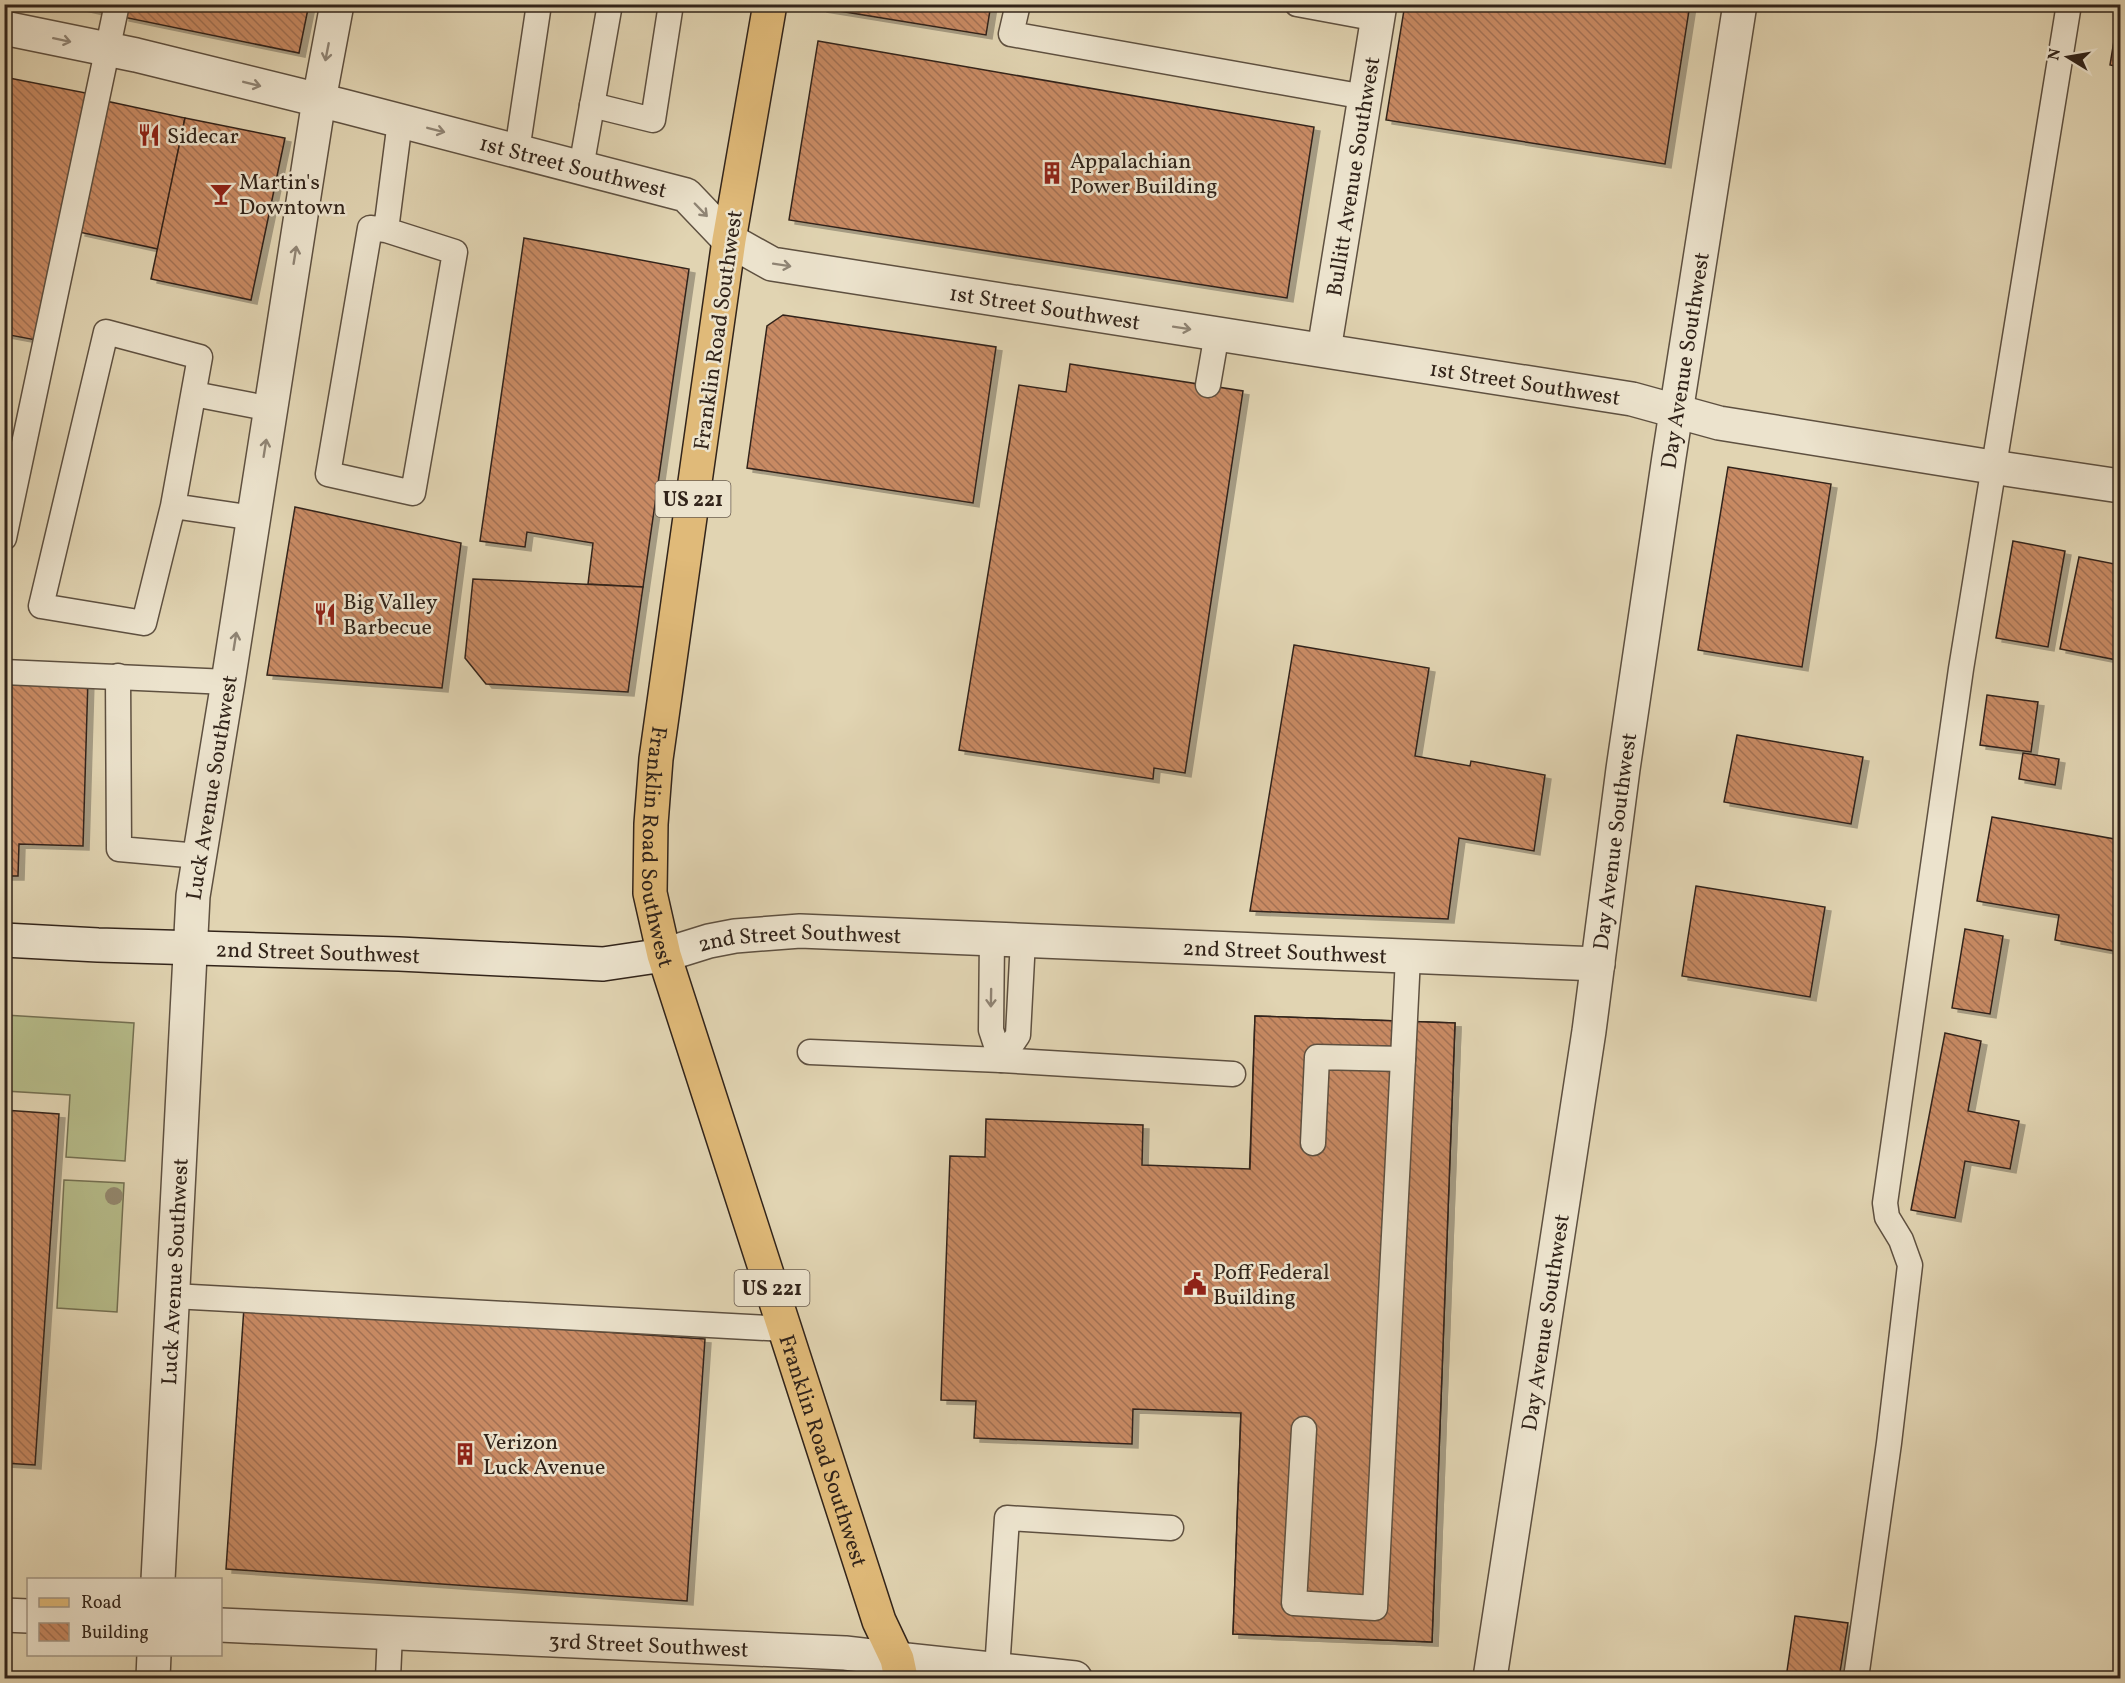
<svg xmlns="http://www.w3.org/2000/svg" width="2125" height="1683" viewBox="0 0 2125 1683" font-family="Vollkorn,serif">
<style>
.grass{fill:#b6bc8a;stroke:#747052;stroke-width:1.5}
.building{fill:url(#building-back-hatch);stroke:#32241a;stroke-width:1.5;filter:url(#shadow)}
.lines{fill:none;stroke-linecap:round;stroke-linejoin:round}
.service-casing{stroke:#5e5040;stroke-width:27}
.minor-casing{stroke:#5e5040;stroke-width:36}
.tertiary-casing{stroke:#5e5040;stroke-width:36}
.secondary-casing{stroke:#32241a;stroke-width:36}
.primary-casing{stroke:#32241a;stroke-width:36}
.service{stroke:#ece3cd;stroke-width:24}
.minor{stroke:#ece3cd;stroke-width:33}
.tertiary{stroke:#ece3cd;stroke-width:33}
.secondary{stroke:#ece3cd;stroke-width:33}
.primary{stroke:#e0ba79;stroke-width:33}
.tree{fill:#93886e}
.oneway{stroke:#8f8474}
.labels{text-anchor:middle;stroke-width:5;stroke-linejoin:round;paint-order:stroke}
.shield{fill:#ece3cd;stroke:#6a5d50;stroke-width:1.5}
.shield-label{font-size:21px;font-weight:bold;fill:#32241a}
.poi-label{font-size:22px;fill:#32241a;stroke:#ece3cd;text-anchor:start}
.street-label{font-size:22px;fill:#32241a;stroke:#ece3cd}
</style>
<defs>
<pattern id="building-back-hatch" width="6" height="6" patternUnits="userSpaceOnUse" patternTransform="scale(1.5)"><rect width="6" height="6" fill="#c88a64"/><path d="M-1 5l2 2M0 0l6 6M5-1l2 2" fill="none" stroke="#a37152"/></pattern>
<filter id="shadow"><feDropShadow dx="6" dy="4" stdDeviation="0" flood-color="#0004"/></filter>
</defs>
<rect width="100%" height="100%" fill="#e1d4b2"/>
<filter id="stains"><feTurbulence type="fractalNoise" baseFrequency=".00333" numOctaves="4"/><feColorMatrix values="0 0 0 0 .2 0 0 0 0 .09 0 0 0 0 .02 0 0 0 .5 -.17"/></filter>
<radialGradient id="worn" r=".72"><stop offset=".6" stop-color="#630" stop-opacity="0"/><stop offset="1" stop-color="#630" stop-opacity=".3"/></radialGradient>
<g class="grass">
<polygon points="5,1015 134,1023 125,1161 66,1157 70,1095 5,1091"/>
<polygon points="64,1180 124,1183 117,1312 57,1308"/>
</g>
<g class="building">
<polygon points="67,4 113,4 111,14"/>
<polygon points="125,4 309,4 299,53 123,17"/>
<polygon points="821,4 991,4 986,35 821,8"/>
<polygon points="1405,4 1690,4 1665,164 1386,120"/>
<polygon points="2120,4 2120,67 2110,65"/>
<polygon points="818,41 1314,127 1287,298 789,220"/>
<polygon points="4,77 91,94 41,341 4,334"/>
<polygon points="106,101 185,118 158,249 79,232"/>
<polygon points="185,118 285,138 251,300 151,279"/>
<polygon points="524,238 689,269 643,587 588,584 593,543 527,532 525,547 480,541"/>
<polygon points="783,315 996,347 973,503 747,468 767,326"/>
<polygon points="1070,364 1243,391 1185,773 1154,768 1153,779 959,750 1019,385 1066,392"/>
<polygon points="1728,467 1831,484 1802,667 1698,650"/>
<polygon points="295,507 461,543 442,688 267,675"/>
<polygon points="2013,541 2065,551 2048,647 1996,638"/>
<polygon points="2079,557 2120,565 2120,642 2117,660 2060,649"/>
<polygon points="473,579 643,587 628,692 486,684 465,658"/>
<polygon points="1294,645 1429,668 1415,756 1470,766 1471,761 1545,775 1534,851 1459,838 1448,919 1250,911"/>
<polygon points="4,676 88,679 83,846 19,844 18,876 4,876"/>
<polygon points="1987,695 2038,702 2031,752 1980,745"/>
<polygon points="1737,735 1863,757 1851,824 1724,802"/>
<polygon points="2023,753 2059,759 2055,785 2019,779"/>
<polygon points="1992,817 2120,840 2120,952 2055,940 2059,915 1977,901"/>
<polygon points="1696,886 1825,907 1810,997 1682,976"/>
<polygon points="1965,929 2003,936 1990,1014 1952,1008"/>
<polygon points="1255,1016 1455,1023 1432,1642 1233,1634"/>
<polygon points="1255,1016 1455,1023 1432,1642 1233,1634 1241,1413 1133,1409 1132,1444 974,1438 976,1401 941,1400 950,1156 985,1157 986,1119 1143,1125 1142,1165 1250,1169"/>
<polygon points="1945,1033 1981,1041 1968,1111 2019,1121 2010,1169 1965,1161 1955,1218 1911,1210"/>
<polygon points="4,1110 59,1114 35,1465 4,1463"/>
<polygon points="244,1307 705,1339 687,1601 226,1569"/>
<polygon points="1795,1616 1848,1623 1839,1678 1786,1678"/>
</g>
<g class="lines">
<g class="service-casing">
<g id="service">
<polyline points="1018,4 1011,34 1365,97"/>
<polyline points="1297,4 1378,19"/>
<polyline points="592,105 653,120 671,4"/>
<polyline points="517,151 539,4"/>
<polyline points="581,168 610,4"/>
<polyline points="386,230 455,252 413,493 328,474 370,228 386,230 400,121"/>
<polyline points="1208,385 1217,333"/>
<polyline points="194,394 271,409"/>
<polyline points="173,506 200,357 106,332 41,606 144,623 173,506 254,518"/>
<polyline points="4,538 117,4"/>
<polyline points="4,672 228,682"/>
<polyline points="118,676 119,849 199,856"/>
<polyline points="992,939 991,1030 1001,1060 1018,1035 1023,940"/>
<polyline points="810,1052 1001,1060 1233,1074"/>
<polyline points="1313,1143 1317,1057 1403,1059 1408,957"/>
<polyline points="173,1296 785,1329"/>
<polyline points="1304,1429 1294,1603 1375,1608 1403,1059"/>
<polyline points="997,1670 1007,1518 1171,1528"/>
<polyline points="388,1678 390,1633"/>
<polyline points="1856,1678 1889,1443 1910,1265 1901,1240 1887,1217 1885,1203 1961,669 2069,4"/>
</g>
</g>
<g class="minor-casing">
<g id="minor">
<path id="s1" d="M 4,28 L 136,55 L 343,106 L 686,195 L 729,240 L 772,264 L 1632,399 L 1719,423 L 1992,467 L 2120,486"/>
<path id="s2" d="M 1324,350 L 1380,4"/>
<path id="s3" d="M 664,955 L 709,941 L 735,936 L 800,931 L 1598,964"/>
<path id="s4" d="M 158,1580 L 193,896 L 228,682 L 319,100 L 337,4"/>
<polyline points="897,1659 1075,1678"/>
<polyline points="153,1678 154,1654"/>
<path id="s5" d="M 1490,1678 L 1589,1031 L 1623,769 L 1669,457 L 1740,4"/>
</g>
</g>
<g class="tertiary-casing">
<g id="tertiary">
<polyline points="4,1615 28,1616"/>
<path id="s6" d="M 220,1625 L 845,1653 L 897,1659"/>
</g>
</g>
<g class="secondary-casing">
<g id="secondary">
<path id="s7" d="M 4,940 L 98,945 L 399,954 L 603,964 L 664,955"/>
</g>
</g>
<g class="primary-casing">
<g id="primary">
<path id="s8" d="M 770,4 L 729,240 L 656,759 L 651,824 L 650,893 L 664,955 L 879,1621 L 897,1659 L 901,1678"/>
</g>
</g>
<use href="#service" class="service"/>
<use href="#minor" class="minor"/>
<use href="#tertiary" class="tertiary"/>
<use href="#secondary" class="secondary"/>
<use href="#primary" class="primary"/>
</g>
<circle class="tree" cx="114" cy="1196" r="9"/>
<defs><path id="oneway-shaft" d="M-6 0H5M1.5-3L5.5 0L1.5 3" fill="none" stroke-width="1.6" stroke-linecap="round" stroke-linejoin="round" transform="scale(1.5)"/></defs>
<g class="oneway">
<use href="#oneway-shaft" transform="translate(62 40) rotate(12)"/>
<use href="#oneway-shaft" transform="translate(327 52) rotate(101)"/>
<use href="#oneway-shaft" transform="translate(252 84) rotate(14)"/>
<use href="#oneway-shaft" transform="translate(436 130) rotate(14)"/>
<use href="#oneway-shaft" transform="translate(701 210) rotate(46)"/>
<use href="#oneway-shaft" transform="translate(295 255) rotate(-81)"/>
<use href="#oneway-shaft" transform="translate(782 265) rotate(9)"/>
<use href="#oneway-shaft" transform="translate(1182 328) rotate(9)"/>
<use href="#oneway-shaft" transform="translate(265 448) rotate(-81)"/>
<use href="#oneway-shaft" transform="translate(235 641) rotate(-81)"/>
<use href="#oneway-shaft" transform="translate(991 998) rotate(91)"/>
</g>
<defs>
<g id="restaurant-bare" transform="scale(1.8)"><path d="M-5-6h1v4h1v-4h1v4h1v-4h1v5L-1.5 .5V6h-2V.5L-5-1ZM5-6V6H3V1.5H1.5Q1.5-4 5-6Z" fill="#8f2418" stroke="#ece3cd" stroke-width="2.5" paint-order="stroke"/></g>
<g id="building-bare" transform="scale(1.8)"><path d="M-4-6H4V6H1V3H-1V6H-4ZM-2.5-4.3h1.7v1.8h-1.7ZM.8-4.3h1.7v1.8H.8ZM-2.5-1h1.7V.8h-1.7ZM.8-1h1.7V.8H.8Z" fill="#8f2418" stroke="#ece3cd" stroke-width="2.5" paint-order="stroke"/></g>
<g id="bar-bare" transform="scale(1.8)"><path d="M-6-5H6L.8 .8V4.5H3.5V6h-7V4.5H-.8V.8Z" fill="#8f2418" stroke="#ece3cd" stroke-width="2.5" paint-order="stroke"/></g>
<g id="civic-bare" transform="scale(1.8)"><path d="M-.6-6.5H3V-4.5H.6V-3L4-1V1h2V6H-6V1h2V-1L-.6-3ZM-1.2 2.5V6h2.4V2.5Z" fill="#8f2418" stroke="#ece3cd" stroke-width="2.5" paint-order="stroke"/></g>
</defs>
<g fill-rule="evenodd">
<use href="#restaurant-bare" x="149" y="135"/>
<use href="#building-bare" x="1052" y="173"/>
<use href="#bar-bare" x="221" y="194"/>
<use href="#restaurant-bare" x="325" y="614"/>
<use href="#civic-bare" x="1195" y="1284"/>
<use href="#building-bare" x="465" y="1454"/>
</g>
<g class="labels">
<g class="shield">
<rect x="655.5" y="481" width="75" height="36" rx="4.5"/>
<rect x="734.5" y="1270" width="75" height="36" rx="4.5"/>
</g>
<g class="shield-label">
<text x="693" y="506">US 221</text>
<text x="772" y="1295">US 221</text>
</g>
<g class="poi-label">
<text x="167" y="143">Sidecar</text>
<text x="1070" y="168">Appalachian<tspan x="1070" dy="25">Power Building</tspan></text>
<text x="239" y="189">Martin's<tspan x="239" dy="25">Downtown</tspan></text>
<text x="343" y="609">Big Valley<tspan x="343" dy="25">Barbecue</tspan></text>
<text x="1213" y="1279">Poff Federal<tspan x="1213" dy="25">Building</tspan></text>
<text x="483" y="1449">Verizon<tspan x="483" dy="25">Luck Avenue</tspan></text>
</g>
<g class="street-label">
<text dy="8" stroke="none"><textPath href="#s1" startOffset="586">1st Street Southwest</textPath></text>
<text dy="8" stroke="none"><textPath href="#s2" startOffset="176">Bullitt Avenue Southwest</textPath></text>
<text dy="8" stroke="none"><textPath href="#s1" startOffset="1090">1st Street Southwest</textPath></text>
<text transform="translate(717 330) rotate(-82)" y="8">Franklin Road Southwest</text>
<text dy="8" stroke="none"><textPath href="#s5" startOffset="1332">Day Avenue Southwest</textPath></text>
<text dy="8" stroke="none"><textPath href="#s1" startOffset="1576">1st Street Southwest</textPath></text>
<text dy="8" stroke="none"><textPath href="#s4" startOffset="795">Luck Avenue Southwest</textPath></text>
<text dy="8" stroke="none"><textPath href="#s5" startOffset="846">Day Avenue Southwest</textPath></text>
<text dy="8" stroke="none"><textPath href="#s8" startOffset="852">Franklin Road Southwest</textPath></text>
<text dy="8" stroke="none"><textPath href="#s3" startOffset="138">2nd Street Southwest</textPath></text>
<text dy="8" stroke="none"><textPath href="#s3" startOffset="624">2nd Street Southwest</textPath></text>
<text dy="8" stroke="none"><textPath href="#s7" startOffset="314">2nd Street Southwest</textPath></text>
<text dy="8" stroke="none"><textPath href="#s4" startOffset="309">Luck Avenue Southwest</textPath></text>
<text dy="8" stroke="none"><textPath href="#s5" startOffset="360">Day Avenue Southwest</textPath></text>
<text dy="8" stroke="none"><textPath href="#s8" startOffset="1482">Franklin Road Southwest</textPath></text>
<text dy="8" stroke="none"><textPath href="#s6" startOffset="429">3rd Street Southwest</textPath></text>
</g>
</g>
<rect width="2125" height="1683" fill="none" stroke="#e1d4b2" stroke-width="24"/>
<rect x="6" y="6" width="2113" height="1671" fill="none" stroke="#32241a" stroke-width="3"/>
<rect x="12" y="12" width="2101" height="1659" fill="none" stroke="#32241a" stroke-width="1.5"/>
<rect x="27" y="1578" width="195" height="78" fill="#ece3cd" stroke="#a29785" stroke-width="1.5"/>
<rect x="39" y="1598" width="30" height="9" fill="#e0ba79" stroke="#a29785" stroke-width="1.5"/>
<text x="81" y="1608" font-size="18" fill="#32241a">Road</text>
<rect x="39" y="1623" width="30" height="18" fill="url(#building-back-hatch)" stroke="#a29785" stroke-width="1.5"/>
<text x="81" y="1638" font-size="18" fill="#32241a">Building</text>
<g transform="translate(2068 57) rotate(281)" stroke="#ece3cd" stroke-width="4.5" paint-order="stroke">
<path d="M0-4.5L10 22L0 15L-10 22Z" fill="#32241a"/>
<text y="-9" font-size="16" font-weight="bold" text-anchor="middle" fill="#32241a">N</text>
</g>
<rect width="100%" height="100%" filter="url(#stains)"/>
<rect width="100%" height="100%" fill="url(#worn)"/>
</svg>
